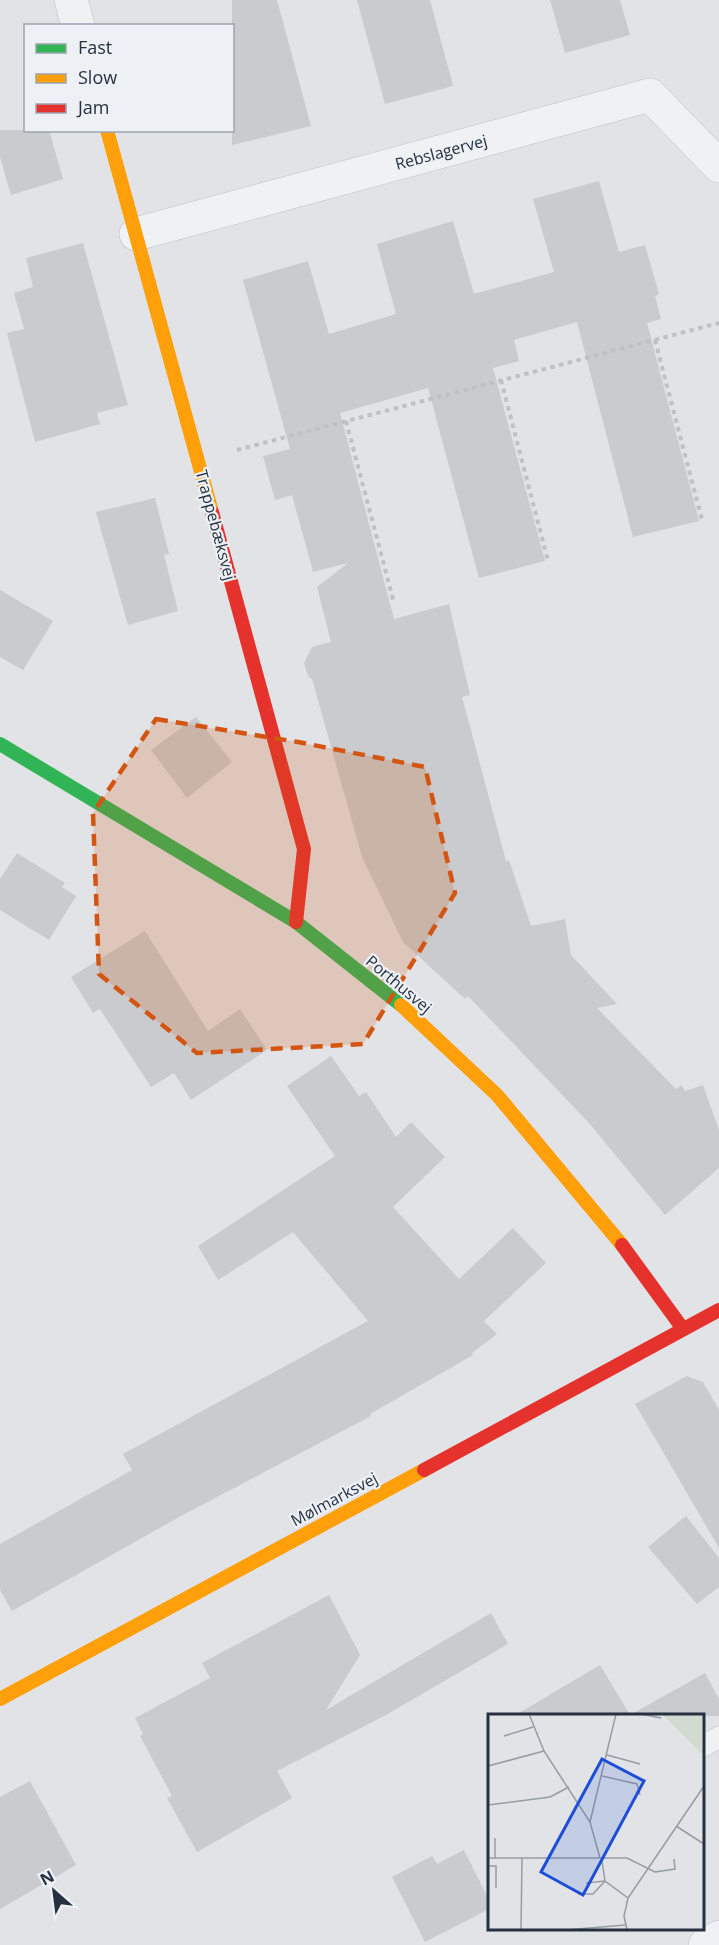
<svg xmlns="http://www.w3.org/2000/svg" width="719" height="1945" viewBox="0 0 719 1945" font-family="'Open Sans',sans-serif">
<style>
.building{fill:#c9cbce}
.lines{fill:none;stroke-linecap:round;stroke-linejoin:round}
.lane-casing{stroke:#bfc1c4;stroke-width:22}
.street-casing{stroke:#bfc1c4;stroke-width:34}
.path{stroke:#bfc1c6;stroke-width:4;stroke-dasharray:4.5 4.5;stroke-linecap:butt}
.lane{stroke:#f0f1f3;stroke-width:21}
.street{stroke:#f0f1f3;stroke-width:33}
.fast{stroke:#30b455;stroke-width:14}
.slow{stroke:#ff9f0a;stroke-width:14}
.jam{stroke:#e5322d;stroke-width:14}
.marked{fill:#d45511;fill-opacity:0.2;stroke:#d45511;stroke-width:4.5;stroke-dasharray:12 8;stroke-linejoin:round}
.labels{text-anchor:middle;stroke-width:4.5;stroke-linejoin:round;paint-order:stroke}
.street-label{font-size:16px;fill:#253141;stroke:#edf1f6}
.inset-road{fill:none;stroke:#969ca4;stroke-width:1.5}
.view{fill:#1d4ed8;fill-opacity:0.15;stroke:#1d4ed8;stroke-width:3}
.inset-edge{fill:none;stroke:#253141;stroke-width:3}
</style>
<rect width="100%" height="100%" fill="#e1e3e6"/>
<g class="building">
<polygon points="232,0 277,0 311,126 232,145"/>
<polygon points="357,0 430,0 453,86 385,104"/>
<polygon points="550,0 620,0 630,35 565,53"/>
<polygon points="0,130 49,130 63,179 11,195 0,157"/>
<polygon points="599,181 619,252 645,245 659,294 655,296 661,319 647,323 699,521 633,537 577,322 514,340 519,361 493,368 545,561 479,578 428,388 340,413 394,619 449,604 470,695 462,697 506,861 509,860 531,926 565,919 571,955 617,1004 597,1008 676,1089 681,1085 685,1091 703,1085 719,1130 719,1168 665,1215 589,1123 468,996 465,999 403,942 362,857 312,679 308,676 304,663 312,647 331,642 317,587 348,563 313,572 292,495 275,500 263,456 290,449 243,280 308,261 329,334 396,314 377,244 453,221 474,294 554,272 533,199"/>
<polygon points="83,243 128,405 97,413 100,424 35,442 7,333 24,329 14,293 33,287 26,258"/>
<polygon points="155,498 169,554 164,555 178,611 128,625 96,512"/>
<polygon points="0,590 53,621 23,670 0,657"/>
<polygon points="196,717 232,762 187,798 151,750"/>
<polygon points="17,853 65,883 62,887 76,896 49,940 0,910 0,879"/>
<polygon points="145,931 208,1031 240,1009 267,1050 191,1100 174,1073 151,1087 100,1009 93,1013 71,977"/>
<polygon points="331,1056 359,1096 366,1092 396,1137 411,1122 445,1157 393,1207 459,1279 513,1228 546,1263 484,1321 497,1334 472,1353 473,1355 370,1414 371,1416 181,1516 12,1611 0,1590 0,1544 132,1470 123,1454 368,1321 293,1232 218,1280 198,1246 335,1156 287,1086"/>
<polygon points="687,1376 703,1382 719,1410 719,1548 635,1404"/>
<polygon points="686,1516 719,1558 719,1587 697,1604 648,1547"/>
<polygon points="329,1595 360,1655 326,1710 491,1613 508,1644 384,1716 277,1771 292,1798 197,1852 167,1798 172,1796 140,1736 143,1734 135,1718 210,1678 202,1663"/>
<polygon points="600,1665 630,1715 705,1673 719,1699 719,1716 514,1716"/>
<polygon points="30,1781 76,1865 0,1909 0,1797"/>
<polygon points="464,1850 489,1900 489,1909 425,1942 392,1877 432,1856 437,1864"/>
</g>
<g class="lines">
<g class="lane-casing">
<polyline id="lane" points="702,1747 719,1737"/>
</g>
<g class="street-casing">
<g id="street">
<polyline points="71,0 78,26"/>
<polyline points="136,234 650,95 719,166"/>
<polyline points="705,1945 719,1937"/>
</g>
</g>
<g class="path">
<polyline points="655,340 702,520"/>
<polyline points="501,380 548,561"/>
<polyline points="346,421 394,603"/>
<polyline points="237,450 719,323"/>
</g>
<use href="#lane" class="lane"/>
<use href="#street" class="street"/>
<polyline class="fast" points="0,744 296,922 401,1005"/>
<g class="slow">
<polyline points="107,130 212,512"/>
<polyline points="401,1005 497,1095 622,1245"/>
<polyline points="0,1699 424,1470"/>
</g>
<g class="jam">
<polyline points="212,512 304,849 296,922"/>
<polyline points="622,1245 683,1329"/>
<polyline points="424,1470 719,1310"/>
</g>
</g>
<path class="marked" d="M 156,719 L 298,742 L 425,767 L 455,893 L 363,1044 L 197,1053 L 99,974 L 93,813 Z"/>
<g class="labels">
<g class="street-label">
<text transform="translate(441 152) rotate(-15)" y="6">Rebslagervej</text>
<text transform="translate(216 525) rotate(75)" y="6">Trappebæksvej</text>
<text transform="translate(399 984) rotate(40)" y="6">Porthusvej</text>
<text transform="translate(334 1499) rotate(-28)" y="6">Mølmarksvej</text>
</g>
</g>
<g transform="translate(488 1714)">
<rect width="216" height="216" fill="#e1e3e6"/>
<path d="M 174,0 L 216,0 L 216,42 Z" fill="#d2dbd0"/>
<path class="inset-road" d="M 41,0 L 56,37 L 102,108 L 112,144M 153,0 L 173,4M 16,22 L 45,13M 119,41 L 152,50M 0,52 L 56,37M 114,62 L 149,70 L 152,81M 0,91 L 62,83 L 81,73M 102,108 L 128,0M 188,112 L 216,130M 7,124 L 7,144M 0,144 L 139,144 L 167,158 L 187,155 L 186,145M 114,147 L 117,167 L 140,184M 0,152 L 8,152 L 8,174M 98,169 L 117,167M 90,180 L 105,180 L 117,167M 0,216 L 26,216M 33,216 L 34,144M 78,216 L 137,211M 139,216 L 136,202 L 140,184 L 216,72"/>
<path class="view" d="M 114,45 L 156,67 L 95,181 L 53,158 Z"/>
<rect width="216" height="216" class="inset-edge"/>
</g>
<rect x="24" y="24" width="210" height="108" fill="#edf1f6" stroke="#9da4ae" stroke-width="1.5"/>
<rect x="36" y="44" width="30" height="9" fill="#30b455" stroke="#9da4ae" stroke-width="1.5"/>
<text x="78" y="54" font-size="18" fill="#253141">Fast</text>
<rect x="36" y="74" width="30" height="9" fill="#ff9f0a" stroke="#9da4ae" stroke-width="1.5"/>
<text x="78" y="84" font-size="18" fill="#253141">Slow</text>
<rect x="36" y="104" width="30" height="9" fill="#e5322d" stroke="#9da4ae" stroke-width="1.5"/>
<text x="78" y="114" font-size="18" fill="#253141">Jam</text>
<g transform="translate(54 1891) rotate(332)" stroke="#edf1f6" stroke-width="4.5" paint-order="stroke">
<path d="M0-4.5L10 22L0 15L-10 22Z" fill="#253141"/>
<text y="-9" font-size="16" font-weight="bold" text-anchor="middle" fill="#253141">N</text>
</g>
</svg>
